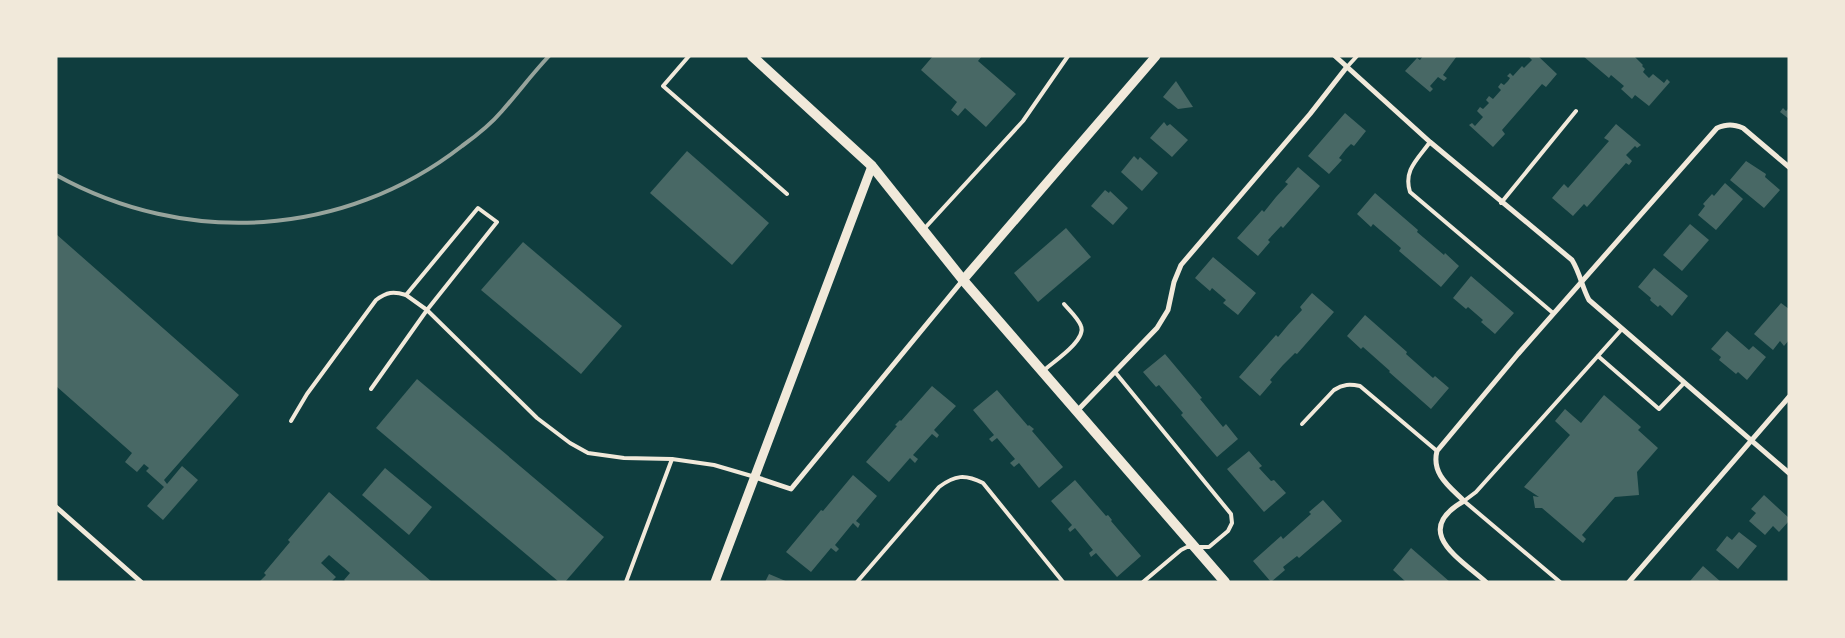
<svg xmlns="http://www.w3.org/2000/svg" width="1845" height="638" viewBox="0 0 1845 638" font-family="Lato,sans-serif">
<style>
.building{fill:#486865}
.lines{fill:none;stroke-linecap:round;stroke-linejoin:round}
.service{stroke:#f1e9da;stroke-width:4}
.minor{stroke:#f1e9da;stroke-width:5}
.tertiary{stroke:#f1e9da;stroke-width:9}
.secondary{stroke:#f1e9da;stroke-width:10}
.rail{stroke:#97a49c;stroke-width:4}
</style>
<rect width="100%" height="100%" fill="#0f3d3e"/>
<g class="building">
<polygon points="933,56 982,56 978,61 1016,94 986,127 965,108 958,116 951,110 957,102 921,70"/>
<polygon points="1423,56 1457,56 1443,75 1447,78 1444,81 1438,77 1430,86 1433,89 1430,92 1405,71 1417,58 1420,60"/>
<polygon points="1528,56 1538,56 1557,74 1546,87 1542,84 1502,130 1505,134 1493,147 1469,125 1472,123 1475,126 1483,117 1477,111 1480,107 1483,109 1489,103 1486,100 1489,96 1493,99 1501,90 1498,87 1501,83 1504,85 1508,81 1510,78 1507,76 1510,73 1513,76 1522,66 1524,68 1532,60"/>
<polygon points="1583,56 1634,56 1643,65 1642,66 1645,69 1643,72 1649,78 1653,74 1664,83 1667,79 1670,82 1649,106 1635,95 1632,99 1621,89 1624,86 1611,75 1609,78"/>
<polygon points="1176,81 1193,107 1178,109 1163,97"/>
<polygon points="1783,108 1786,111 1789,108 1789,119 1780,112"/>
<polygon points="1345,113 1366,131 1354,146 1351,144 1346,149 1339,158 1342,160 1329,174 1308,156"/>
<polygon points="1164,122 1167,126 1170,124 1188,140 1172,157 1150,138"/>
<polygon points="1616,124 1641,145 1637,148 1635,146 1626,155 1632,161 1629,165 1626,163 1587,207 1584,204 1573,216 1552,198 1564,184 1568,188 1609,141 1604,138"/>
<polygon points="687,151 769,223 732,265 650,193"/>
<polygon points="1134,156 1138,160 1140,157 1158,173 1142,191 1121,172"/>
<polygon points="1746,161 1766,174 1765,177 1780,190 1764,208 1730,180"/>
<polygon points="1298,167 1320,186 1283,228 1281,226 1268,240 1270,242 1258,256 1237,238 1262,210 1264,212 1276,197 1288,184 1285,182"/>
<polygon points="1725,183 1743,199 1716,230 1698,215 1705,206 1703,204 1712,194 1714,196"/>
<polygon points="1105,190 1109,193 1110,191 1128,208 1113,225 1091,206"/>
<polygon points="1375,193 1418,230 1417,232 1444,255 1445,253 1459,266 1441,287 1399,251 1401,248 1373,224 1371,227 1357,214"/>
<polygon points="1690,224 1709,240 1682,271 1663,255"/>
<polygon points="1066,228 1091,257 1038,302 1014,273"/>
<polygon points="56,234 239,395 164,480 167,484 182,466 198,480 163,520 147,506 164,487 146,471 149,468 144,464 137,472 125,462 132,453 56,386"/>
<polygon points="523,242 622,326 581,374 481,290"/>
<polygon points="1213,257 1256,293 1238,315 1223,303 1226,300 1212,288 1210,291 1195,278"/>
<polygon points="1654,268 1688,296 1672,316 1660,305 1658,307 1652,302 1650,300 1651,298 1638,287"/>
<polygon points="1471,276 1514,313 1495,334 1481,322 1483,320 1468,307 1466,309 1453,298"/>
<polygon points="1312,293 1334,312 1297,354 1295,353 1283,365 1270,380 1272,382 1260,396 1239,377 1276,335 1278,337 1288,325 1302,310 1300,307"/>
<polygon points="1781,303 1789,309 1789,340 1784,346 1780,341 1773,350 1754,334"/>
<polygon points="1365,315 1407,352 1406,354 1433,378 1435,376 1449,388 1431,409 1389,372 1390,371 1363,347 1361,349 1347,336"/>
<polygon points="1727,331 1749,350 1753,346 1766,357 1747,380 1738,372 1736,374 1719,360 1721,357 1711,349"/>
<polygon points="1165,354 1202,398 1200,399 1223,427 1226,424 1238,439 1217,457 1181,415 1183,413 1159,385 1156,387 1143,372"/>
<polygon points="417,379 604,537 565,582 559,582 376,428"/>
<polygon points="932,386 956,406 934,430 939,435 937,438 932,434 913,455 918,459 915,463 910,458 889,482 866,462 897,426 895,425 900,420 901,421"/>
<polygon points="997,390 1028,426 1029,425 1034,429 1032,431 1063,467 1039,488 1019,463 1014,467 1010,463 1015,459 997,438 992,442 989,439 994,435 973,410"/>
<polygon points="1604,395 1641,427 1638,430 1658,448 1637,472 1639,495 1615,497 1582,535 1586,539 1583,543 1542,508 1535,508 1533,496 1539,497 1524,487 1570,435 1555,421 1565,409 1581,423"/>
<polygon points="1249,451 1262,466 1259,468 1271,481 1274,480 1286,493 1264,512 1227,469"/>
<polygon points="385,468 432,507 409,535 362,495"/>
<polygon points="853,475 877,496 856,521 860,524 858,528 853,523 835,545 839,549 836,552 831,548 811,572 786,552 821,510 823,511"/>
<polygon points="1075,480 1106,516 1108,515 1112,520 1111,521 1141,556 1117,577 1096,553 1091,557 1089,553 1093,550 1075,528 1070,532 1068,529 1072,525 1051,501"/>
<polygon points="329,492 432,582 346,582 344,580 350,573 329,555 321,563 336,577 331,582 259,582 266,575 264,573 290,542 288,540"/>
<polygon points="1764,495 1789,518 1789,521 1779,532 1773,526 1765,535 1749,521 1756,513 1751,509"/>
<polygon points="1323,500 1342,521 1299,558 1297,556 1283,567 1285,570 1271,582 1253,561 1281,536 1283,539 1311,514 1309,512"/>
<polygon points="1739,532 1757,546 1738,569 1716,550 1727,536 1732,540"/>
<polygon points="1411,548 1450,582 1406,582 1393,570"/>
<polygon points="1703,566 1721,582 1690,581"/>
<polygon points="769,574 788,582 765,582"/>
</g>
<g class="lines">
<g class="service">
<polyline points="689,56 663,86 787,194"/>
<polyline points="1347,67 1357,56"/>
<path d="M 1430,142 C 1418,159 1403,170 1410,192 L 1553,313"/>
<polyline points="1501,203 1576,111"/>
<polyline points="924,229 1023,121 1068,56"/>
<polyline points="1598,356 1659,409 1684,383"/>
<path d="M 1043,371 C 1053,362 1087,340 1081,326 C 1078,318 1069,310 1064,304"/>
<polyline points="1115,372 1231,514 1232,523 1228,531 1209,547 1187,547 1181,550 1143,582"/>
<polyline points="371,389 427,310 497,222 478,208 406,295 427,310 537,418 570,443 588,453 624,458 672,459 714,465 755,477"/>
<path d="M 291,421 L 307,394 L 376,300 C 387,292 393,291 406,295"/>
<path d="M 1302,424 L 1334,390 C 1343,384 1350,384 1360,386 L 1437,451"/>
<polyline points="626,582 672,459"/>
<path d="M 857,582 L 939,487 C 955,475 965,474 983,483 L 1063,582"/>
<polyline points="1560,582 1464,501 1476,492 1622,329"/>
</g>
<g class="minor">
<path d="M 1335,56 L 1430,142 L 1572,260 C 1580,273 1582,287 1589,300 L 1789,473"/>
<polyline points="1077,411 1157,328 1168,310 1174,282 1181,265 1310,114 1346,68"/>
<polyline points="755,477 791,489 963,280"/>
<polyline points="56,507 141,582"/>
<path d="M 1486,582 C 1459,558 1411,531 1464,501 C 1450,487 1431,474 1437,451 L 1518,354 L 1717,128 C 1727,124 1733,124 1743,128 L 1789,167"/>
<polyline points="1629,582 1789,397"/>
</g>
<g class="tertiary">
<polyline points="963,280 1156,56"/>
<polyline points="715,582 872,166"/>
</g>
<polyline class="secondary" points="752,56 872,166 963,280 1225,582"/>
<path class="rail" d="M 56,175 C 186,247 344,238 462,146 C 476,136 491,124 502,111 C 518,93 532,74 549,56"/>
</g>
<rect width="1845" height="638" fill="none" stroke="#f1e9da" stroke-width="115"/>
</svg>
